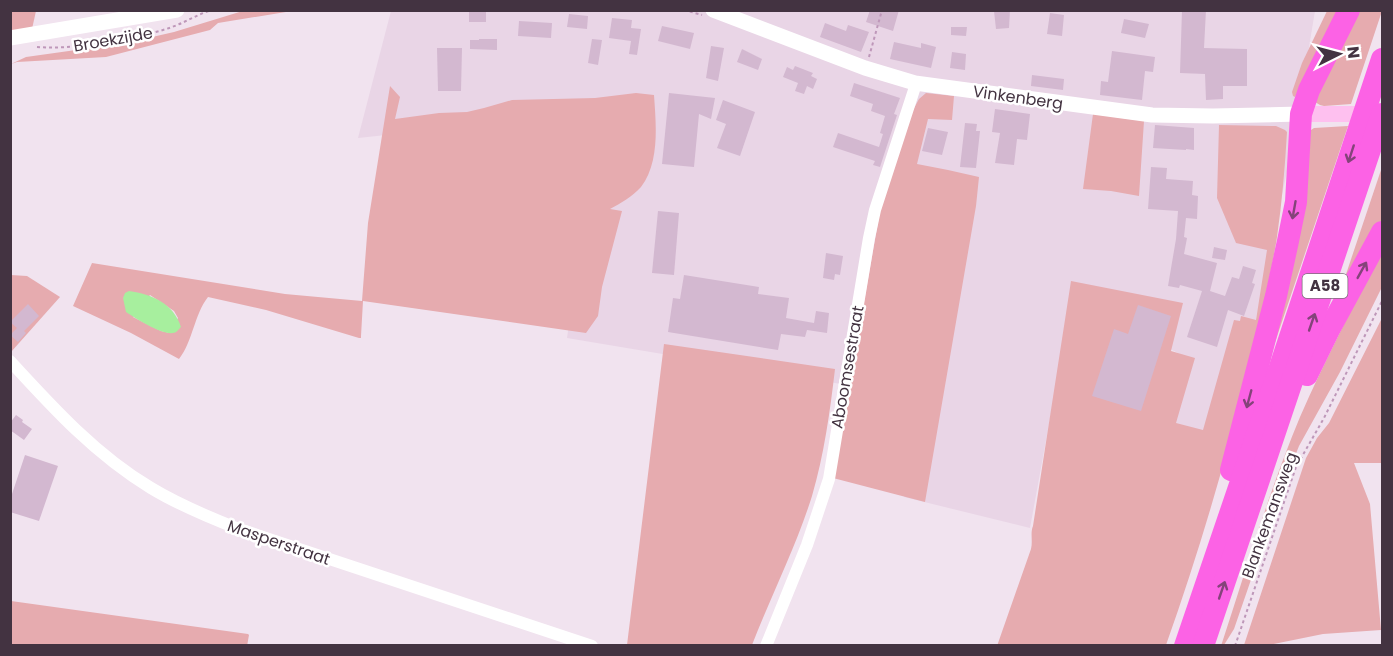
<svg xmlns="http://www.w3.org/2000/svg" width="1393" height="656" viewBox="0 0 1393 656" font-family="Poppins,sans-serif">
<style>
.residential{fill:#e9d5e6}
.green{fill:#e6abaf;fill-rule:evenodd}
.water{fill:#a7ef9e}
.building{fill:#d3b8d0}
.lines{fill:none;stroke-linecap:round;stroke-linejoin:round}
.path{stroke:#be97b9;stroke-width:2;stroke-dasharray:3 3;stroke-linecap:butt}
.minor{stroke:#fff;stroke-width:12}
.tertiary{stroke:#fff;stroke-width:15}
.secondary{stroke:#fec0ef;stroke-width:16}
.motorway{stroke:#fc62e5;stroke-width:22}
.oneway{stroke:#84437a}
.labels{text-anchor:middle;stroke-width:5;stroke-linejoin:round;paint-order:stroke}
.shield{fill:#fff;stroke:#7b707a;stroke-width:1.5}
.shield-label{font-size:15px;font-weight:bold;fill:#433341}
.street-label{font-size:16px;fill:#433341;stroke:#fff}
</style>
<rect width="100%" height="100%" fill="#f1e3ef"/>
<polygon class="residential" points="391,11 1315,11 1293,143 1230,442 1160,427 1188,358 1170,349 1075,282 1030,528 904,497 970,185 859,387 567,338 600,112 358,138"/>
<g class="green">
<polygon points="246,10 292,11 218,23 210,30 106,57 17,62 11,64 26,57 126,43 174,32"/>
<polygon points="10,11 36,11 32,29 11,33"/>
<polygon points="1327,11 1341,11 1295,97 1293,96 1292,92 1302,63"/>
<polygon points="1356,11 1382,11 1351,104 1324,106 1320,105 1315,102"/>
<path d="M 390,86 L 400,97 L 395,119 L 439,113 L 467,112 L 484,108 L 512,100 L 595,98 L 636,93 L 654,95 C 656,124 660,162 641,187 C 632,197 621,203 610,209 L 622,211 L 602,287 L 598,316 L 586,333 L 363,301 L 361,336 L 361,338 L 359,338 L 266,310 L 208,297 C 194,315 193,341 179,359 L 131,333 L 73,306 L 92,263 L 285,294 L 362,301 L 368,223 ZM 150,295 L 174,311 L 178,318 L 170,333 L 161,331 L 133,317 Z"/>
<polygon points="926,93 954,96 952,120 928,119 917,164 948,170 979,177 976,206 925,502 833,478 882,200 912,112 919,99"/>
<polygon points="1093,114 1144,121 1139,196 1111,191 1083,189"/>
<path d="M 1219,125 L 1276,126 L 1285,130 L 1287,132 C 1285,167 1282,202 1277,237 C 1270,282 1258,326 1248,370 C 1225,464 1198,555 1166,645 L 997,646 L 1031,549 C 1033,541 1030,533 1033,526 L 1071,281 L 1183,303 L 1171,351 L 1195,358 L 1176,423 L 1203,430 L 1234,320 L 1240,321 L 1241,316 L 1256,320 L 1267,250 L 1236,243 L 1217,198 Z"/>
<polygon points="1348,126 1261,384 1305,134 1314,128"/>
<polygon points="1382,167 1382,222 1336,304"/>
<path d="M 1382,249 L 1382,287 L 1340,372 L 1299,446 L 1285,481 L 1234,629 L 1224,645 L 1221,646 C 1246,570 1269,491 1300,417 C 1325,360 1354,305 1382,249 Z"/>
<polygon points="11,275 27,276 60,297 11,352"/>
<polygon points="1382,318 1382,463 1354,463 1370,504 1381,630 1323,634 1269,645 1244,645 1306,458 1317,438 1329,423"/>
<path d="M 664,344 L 835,369 C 830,412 824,455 812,496 C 796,547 771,596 752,645 L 627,645 Z"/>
<polygon points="11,601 248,634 249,635 247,646 11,645"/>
</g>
<path class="water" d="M 129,291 C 152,294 174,304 181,327 C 178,330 176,333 173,333 C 162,335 135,318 126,312 L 123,298 L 125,293 Z"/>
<g class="building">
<rect x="469" y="10" width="17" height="12"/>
<polygon points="870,10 899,10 893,31 866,22"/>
<polygon points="1002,10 1010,10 1009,28 996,29 994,11"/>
<polygon points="1182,10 1206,10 1204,48 1247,49 1247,86 1223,86 1223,99 1206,100 1205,74 1180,73"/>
<polygon points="1050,13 1064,15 1062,36 1047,34"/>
<polygon points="569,14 588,16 587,29 567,27"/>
<polygon points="612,18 632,20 631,28 641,29 637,55 629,54 631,41 609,38"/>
<polygon points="1124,19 1149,24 1145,38 1121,33"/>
<polygon points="519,21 552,23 551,38 518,36"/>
<polygon points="825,23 846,31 848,25 869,32 861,52 820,37"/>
<polygon points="662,26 694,33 690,49 658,41"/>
<polygon points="951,27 967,27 966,36 951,35"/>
<polygon points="479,39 497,39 497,50 470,49 470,40 479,40"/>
<polygon points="592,39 602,40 598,65 588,63"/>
<polygon points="894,42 921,48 921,43 936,47 931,68 890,59"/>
<polygon points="711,46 724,48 718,81 706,78"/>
<polygon points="437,48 462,48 461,91 438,91"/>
<polygon points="742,49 762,59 758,70 737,62"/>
<polygon points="1112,51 1155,57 1153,72 1145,71 1142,100 1100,95 1101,81 1108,82"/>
<polygon points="952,52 966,54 965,70 950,68"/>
<polygon points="795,66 813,73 811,76 817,79 813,89 807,86 804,94 795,91 798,83 783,77 787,67 793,70"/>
<polygon points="1032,75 1064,79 1063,90 1031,86"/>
<polygon points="854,83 900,98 894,114 897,115 880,167 873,165 875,161 833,147 838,133 879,147 883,134 880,133 885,116 871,111 873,104 850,96"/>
<polygon points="669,93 715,98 711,119 699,114 694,167 662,164"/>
<polygon points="723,100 755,112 740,156 717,148 726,124 716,120"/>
<polygon points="995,109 1030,114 1027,140 1017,139 1014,165 995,163 1000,133 992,132"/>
<polygon points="965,123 977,124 976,131 980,131 976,168 960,167"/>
<polygon points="1155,125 1194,128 1194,150 1186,149 1186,150 1153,148"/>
<polygon points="928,128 948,132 942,155 922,151"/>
<polygon points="1151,167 1167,168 1166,179 1193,181 1192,195 1198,196 1197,219 1186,218 1184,237 1187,238 1184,254 1217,263 1210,291 1225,296 1232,277 1239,279 1243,266 1256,270 1252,283 1255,284 1244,316 1228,310 1217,347 1187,337 1202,291 1180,285 1179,288 1168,286 1176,239 1178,211 1148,209"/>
<polygon points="658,211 679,213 674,275 652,273"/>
<polygon points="1214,247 1227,250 1225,260 1212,258"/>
<polygon points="826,253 843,256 840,275 835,274 834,280 823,278"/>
<polygon points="684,275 759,287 758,294 789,298 786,318 814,323 816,311 829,313 827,333 807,330 805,337 781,334 778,350 668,332 673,298 680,299"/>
<polygon points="28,304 39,316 24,331 26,333 18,342 10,335 17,328 10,322"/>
<polygon points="1138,305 1171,316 1141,411 1092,396 1114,329 1128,334"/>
<polygon points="16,415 23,420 22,422 32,429 24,440 10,430 10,423"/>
<polygon points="25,455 58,466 39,521 10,512 10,500"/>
</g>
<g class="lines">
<g class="path">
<polyline points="684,10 702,15"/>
<path d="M 37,47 C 63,49 88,45 112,41 C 132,37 153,34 172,27 C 186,22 198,14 212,10"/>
<polyline points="869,57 882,10"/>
<polyline points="1235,646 1296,467 1324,418 1382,301"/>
</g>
<g class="minor">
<path d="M 10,361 C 53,408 96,455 151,488 C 179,505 208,517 239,529 L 592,646"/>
<polyline points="766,646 807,545 829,479 869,238 875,210 914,90 915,83"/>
</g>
<g class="tertiary">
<polyline points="713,10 865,68 915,83 1152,115 1213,116 1301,114"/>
<polyline points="10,38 177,10"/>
</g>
<polyline class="secondary" points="1301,114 1373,114"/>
<g class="motorway">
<polyline points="1307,375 1330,328 1382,232"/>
<polyline points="1231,470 1276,296 1288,241 1296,202 1301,114 1309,90 1349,10"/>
<polyline points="1185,646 1279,370 1382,59"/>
<polyline points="1203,646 1382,114"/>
</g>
</g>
<defs><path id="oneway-shaft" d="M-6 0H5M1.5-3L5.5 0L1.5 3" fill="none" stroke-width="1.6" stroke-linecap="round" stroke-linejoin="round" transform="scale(1.5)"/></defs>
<g class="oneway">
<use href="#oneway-shaft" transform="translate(1351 154) rotate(108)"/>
<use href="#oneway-shaft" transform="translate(1294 210) rotate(100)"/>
<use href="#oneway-shaft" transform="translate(1362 270) rotate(-61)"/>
<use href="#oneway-shaft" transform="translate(1312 322) rotate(-71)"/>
<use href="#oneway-shaft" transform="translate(1249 399) rotate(105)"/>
<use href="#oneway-shaft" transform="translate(1222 590) rotate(-71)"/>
</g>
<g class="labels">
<rect class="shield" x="1302.5" y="274" width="45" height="24" rx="4.5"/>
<g class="shield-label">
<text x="1325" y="291">A58</text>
</g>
<g class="street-label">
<text transform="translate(113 39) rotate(-10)" y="6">Broekzijde</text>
<text transform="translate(1018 97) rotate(8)" y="6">Vinkenberg</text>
<text transform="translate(847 367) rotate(-80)" y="6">Aboomsestraat</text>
<text transform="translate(1269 515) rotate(-70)" y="6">Blankemansweg</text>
<text transform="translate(279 542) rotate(19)" y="6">Masperstraat</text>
</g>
</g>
<rect width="1393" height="656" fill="none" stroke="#433341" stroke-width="24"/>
<g transform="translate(1339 54) rotate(84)" stroke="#ffffff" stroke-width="4.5" paint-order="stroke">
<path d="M0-4.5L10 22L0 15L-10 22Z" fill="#433341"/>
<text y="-9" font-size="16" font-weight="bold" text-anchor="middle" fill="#433341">N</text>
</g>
</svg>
